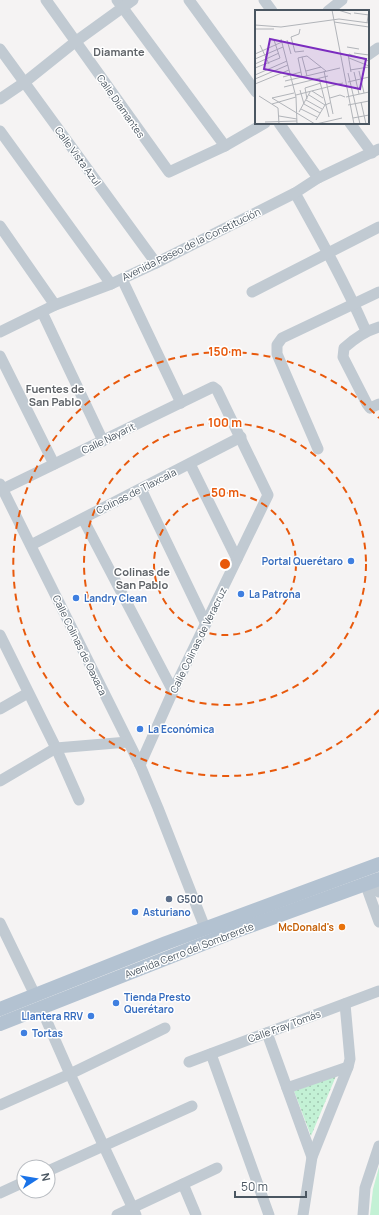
<svg xmlns="http://www.w3.org/2000/svg" width="379" height="1215" viewBox="0 0 379 1215" font-family="Manrope,sans-serif">
<style>
.green{fill:#c3f1d5}
.garden{fill:url(#garden-dots)}
.lines{fill:none;stroke-linecap:round;stroke-linejoin:round}
.minor{stroke:#c1cad2;stroke-width:11}
.major{stroke:#b3c2d1;stroke-width:14}
.ring{fill:none;stroke:#e8590c;stroke-width:2;stroke-dasharray:7 5}
.shop-dot{fill:#3f7fe0;stroke:#fff;stroke-width:1.5}
.service-dot{fill:#5c6f8a;stroke:#fff;stroke-width:1.5}
.food-dot{fill:#e8710a;stroke:#fff;stroke-width:1.5}
.labels{text-anchor:middle;stroke-width:3;stroke-linejoin:round;paint-order:stroke}
.street-label{font-size:10px;fill:#4a5661;stroke:#fff}
.shop-label{font-size:10px;font-weight:bold;fill:#366cbe;stroke:#fff;text-anchor:start}
.service-label{font-size:10px;font-weight:bold;fill:#4e5e75;stroke:#fff;text-anchor:start}
.food-label{font-size:10px;font-weight:bold;fill:#c56008;stroke:#fff;text-anchor:end}
.neighbourhood-label{font-size:11px;font-weight:bold;fill:#5f6368;stroke:#fff}
.inset-road{fill:none;stroke:#b1b4b9;stroke-width:1}
.view{fill:#7b2cbf;fill-opacity:0.15;stroke:#7b2cbf;stroke-width:2}
.inset-edge{fill:none;stroke:#4a5661;stroke-width:2}
.centre{fill:#e8590c;stroke:#fff;stroke-width:2}
.ring-label{font-size:12px;text-anchor:middle;font-weight:bold;fill:#e8590c;stroke:#fff;stroke-width:3;stroke-linejoin:round;paint-order:stroke}
</style>
<defs>
<pattern id="garden-dots" width="8" height="8" patternUnits="userSpaceOnUse"><rect width="8" height="8" fill="#c3f1d5"/><path d="M2 2h.1M6 6h.1" fill="none" stroke="#a0c6b0" stroke-width="1.8" stroke-linecap="round"/></pattern>
</defs>
<rect width="100%" height="100%" fill="#f5f3f3"/>
<polygon class="green" points="379,1167 379,1215 370,1215 373,1189"/>
<polygon class="garden" points="336,1076 311,1136 294,1091"/>
<g class="lines">
<g class="minor">
<polyline points="46,0 169,172 225,146 265,123"/>
<polyline points="117,0 225,146"/>
<polyline points="189,0 256,92"/>
<polyline points="264,0 272,11"/>
<polyline points="328,11 342,0"/>
<polyline points="0,49 156,263"/>
<polyline points="368,55 378,48"/>
<polyline points="0,99 25,82 75,42 133,0"/>
<polyline points="279,123 318,178"/>
<polyline points="350,123 372,153"/>
<polyline points="0,131 111,284"/>
<path d="M 295,193 C 320,238 345,283 366,331"/>
<polyline points="0,226 55,305"/>
<polyline points="122,279 181,403"/>
<polyline points="252,292 379,227"/>
<polyline points="42,312 103,441"/>
<path d="M 379,327 C 365,331 355,338 344,348 L 343,357 L 367,404 L 370,408 L 379,404"/>
<polyline points="0,332 55,305 111,284 156,263 295,193 318,178 379,149"/>
<polyline points="0,356 54,464"/>
<polyline points="318,449 277,354 277,345 282,338 379,292"/>
<polyline points="190,464 237,559"/>
<polyline points="0,484 140,765 158,808 205,928"/>
<polyline points="3,489 213,387 217,390 268,495 173,691 140,765"/>
<polyline points="141,489 206,624"/>
<polyline points="83,519 173,691"/>
<polyline points="31,545 241,437"/>
<polyline points="0,635 56,748 79,800"/>
<polyline points="0,709 28,693"/>
<polyline points="0,781 56,748 128,742"/>
<polyline points="375,880 379,892"/>
<polyline points="365,883 379,922"/>
<polyline points="0,923 35,995"/>
<polyline points="41,1008 70,1074 136,1215"/>
<polyline points="267,1033 312,1157"/>
<polyline points="211,1054 269,1215"/>
<polyline points="189,1062 379,991"/>
<polyline points="287,1088 348,1067"/>
<polyline points="0,1105 70,1074 165,1028"/>
<polyline points="48,1171 192,1106"/>
<polyline points="183,1184 196,1215"/>
<polyline points="0,1193 24,1182"/>
<polyline points="117,1215 217,1168"/>
<polyline points="303,1215 312,1157 348,1067 350,1059 345,1004"/>
<polyline points="363,1215 365,1188 379,1146"/>
</g>
<g class="major">
<polyline points="0,1009 166,943 379,864"/>
<polyline points="0,1024 228,934 379,879"/>
</g>
</g>
<g class="ring">
<circle cx="225" cy="564" r="71"/>
<circle cx="225" cy="564" r="141"/>
<path d="M379 710A212 212 0 1 1 379 418"/>
</g>
<g class="shop-dot">
<circle cx="351" cy="561" r="4"/>
<circle cx="241" cy="594" r="4"/>
<circle cx="76" cy="598" r="4"/>
<circle cx="140" cy="729" r="4"/>
<circle cx="135" cy="912" r="4"/>
<circle cx="116" cy="1003" r="4"/>
<circle cx="91" cy="1016" r="4"/>
<circle cx="24" cy="1033" r="4"/>
</g>
<circle class="service-dot" cx="169" cy="899" r="4"/>
<circle class="food-dot" cx="342" cy="927" r="4"/>
<g class="labels">
<g class="street-label">
<text transform="translate(121 106) rotate(55)" y="4">Calle Diamantes</text>
<text transform="translate(78 156) rotate(54)" y="4">Calle Vista Azul</text>
<text transform="translate(191 244) rotate(-26)" y="4">Avenida Paseo de la Constitución</text>
<text transform="translate(108 438) rotate(-26)" y="4">Calle Nayarit</text>
<text transform="translate(136 491) rotate(-27)" y="4">Colinas de Tlaxcala</text>
<text transform="translate(198 640) rotate(-64)" y="4">Calle Colinas de Veracruz</text>
<text transform="translate(80 645) rotate(64)" y="4">Calle Colinas de Oaxaca</text>
<text transform="translate(189 950) rotate(-21)" y="4">Avenida Cerro del Sombrerete</text>
<text transform="translate(284 1026) rotate(-20)" y="4">Calle Fray Tomás</text>
</g>
<g class="shop-label">
<text x="343" y="565" text-anchor="end">Portal Querétaro</text>
<text x="249" y="598">La Patrona</text>
<text x="84" y="602">Landry Clean</text>
<text x="148" y="733">La Económica</text>
<text x="143" y="916">Asturiano</text>
<text x="124" y="1001">Tienda Presto<tspan x="124" dy="12">Querétaro</tspan></text>
<text x="83" y="1020" text-anchor="end">Llantera RRV</text>
<text x="32" y="1037">Tortas</text>
</g>
<g class="service-label">
<text x="177" y="903">G500</text>
</g>
<g class="food-label">
<text x="334" y="931">McDonald's</text>
</g>
<g class="neighbourhood-label">
<text x="119" y="56">Diamante</text>
<text x="55" y="393">Fuentes de<tspan x="55" dy="13">San Pablo</tspan></text>
<text x="142" y="576">Colinas de<tspan x="142" dy="13">San Pablo</tspan></text>
</g>
</g>
<g transform="translate(255 10)">
<rect width="114" height="114" fill="#f5f3f3"/>
<path class="inset-road" d="M 77,0 L 99,114M 83,0 L 96,4M 99,3 L 114,5M 79,12 L 114,17M 112,13 L 114,0M 0,15 L 26,17 L 84,9 L 114,13M 0,19 L 19,19M 45,19 L 44,24 L 36,27 L 40,42 L 49,41M 32,30 L 36,44M 5,35 L 14,54M 92,37 L 104,39M 99,43 L 114,45M 0,44 L 27,32M 93,44 L 96,62M 94,44 L 114,51M 47,47 L 52,66M 94,48 L 114,56M 0,49 L 28,37M 0,54 L 24,43M 0,58 L 25,48 L 19,30M 95,60 L 114,57M 51,61 L 66,57M 69,61 L 78,104M 104,61 L 109,83M 99,62 L 104,84M 93,63 L 105,114M 0,65 L 32,51M 28,67 L 46,62M 47,67 L 43,48 L 47,47 L 52,46 L 71,61M 64,68 L 74,107M 0,69 L 33,55M 30,71 L 85,58M 93,72 L 114,67M 0,74 L 34,60M 29,77 L 73,66M 45,80 L 49,94 L 65,103M 57,81 L 68,88M 41,85 L 88,73M 54,85 L 70,95M 4,86 L 23,98 L 24,114M 41,87 L 42,114M 91,87 L 114,82M 17,88 L 60,114M 17,88 L 39,83M 75,88 L 85,85 L 90,87M 52,89 L 50,78 L 66,73M 51,90 L 67,99M 106,92 L 111,114M 17,94 L 41,87 L 26,29M 93,95 L 114,91M 46,99 L 62,107M 44,102 L 55,82M 24,106 L 42,109M 98,108 L 114,105M 61,110 L 70,95 L 75,93M 10,112 L 42,111M 61,114 L 87,108"/>
<path class="view" d="M 15,29 L 111,49 L 105,79 L 9,59 Z"/>
<rect width="114" height="114" class="inset-edge"/>
</g>
<circle cx="225" cy="564" r="6" class="centre"/>
<g class="ring-label">
<text x="225" y="356">150 m</text>
<text x="225" y="427">100 m</text>
<text x="225" y="497">50 m</text>
</g>
<g transform="translate(36 1179) rotate(78)"><circle r="19" fill="#ffffff" stroke="#b7bbc0"/>
<path d="M0-3L7 15L0 10L-7 15Z" fill="#1a73e8"/>
<text y="-6" font-size="11" font-weight="bold" text-anchor="middle" fill="#4a5661">N</text>
</g>
<path d="M235 1191v6h71v-6" fill="none" stroke="#4a5661" stroke-width="2"/>
<text x="241" y="1191" font-size="12" fill="#4a5661" stroke="#ffffff" stroke-width="3" paint-order="stroke">50 m</text>
</svg>
